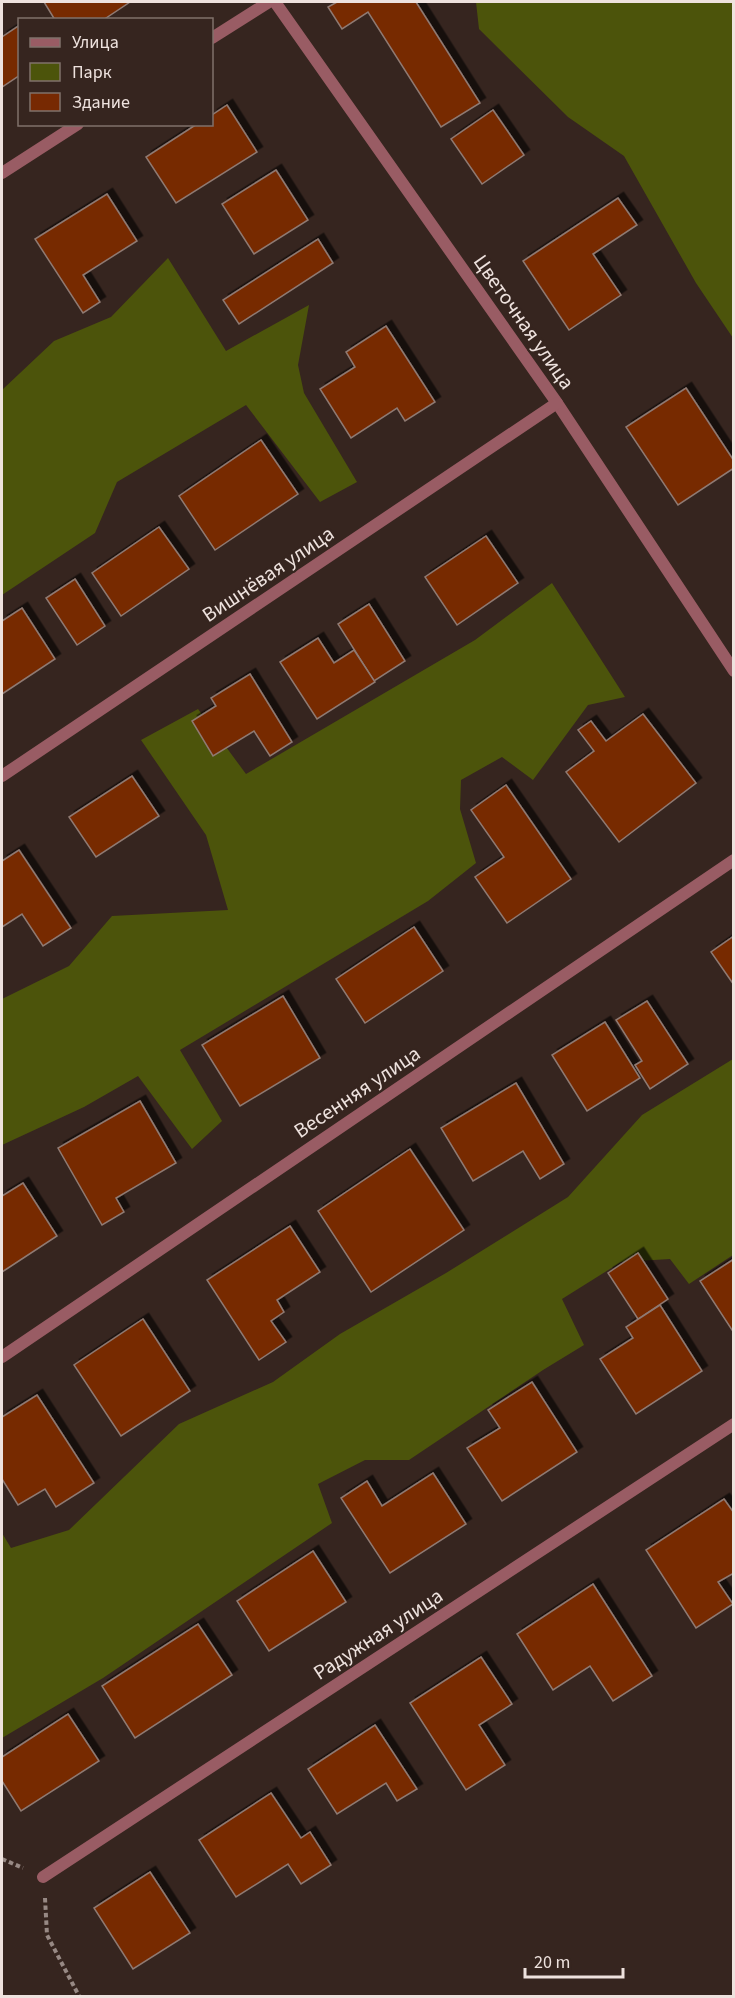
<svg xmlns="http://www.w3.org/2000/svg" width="735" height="1998" viewBox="0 0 735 1998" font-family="'Source Sans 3',sans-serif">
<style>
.green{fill:#4c540b}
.building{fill:#772902;stroke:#8f7a72;stroke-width:1.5;filter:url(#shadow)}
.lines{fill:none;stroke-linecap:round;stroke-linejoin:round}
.path{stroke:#978984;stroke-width:4;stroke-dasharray:4.5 3;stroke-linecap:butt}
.street{stroke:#995c64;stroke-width:12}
.labels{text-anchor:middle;stroke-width:4.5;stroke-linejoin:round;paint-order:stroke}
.street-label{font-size:21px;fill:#eee2de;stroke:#36251f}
</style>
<defs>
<filter id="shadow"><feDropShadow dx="5.5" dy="-5.5" stdDeviation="0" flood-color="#0009"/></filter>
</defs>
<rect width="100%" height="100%" fill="#36251f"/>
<g class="green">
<polygon points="476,2 733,2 733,338 696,283 624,156 568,117 479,29"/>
<polygon points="168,258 226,351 309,305 298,365 304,393 357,482 320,502 246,405 117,482 95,533 2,595 2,390 54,341 111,317"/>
<polygon points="552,583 625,697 588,705 533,780 502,757 461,780 460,809 476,863 428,901 180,1050 222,1121 192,1149 138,1076 84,1107 2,1145 2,999 69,966 112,916 228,910 206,835 141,740 198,709 246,774 475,640"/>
<polygon points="733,1059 733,1255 689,1284 670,1259 621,1262 562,1299 584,1345 543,1370 409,1460 365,1460 318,1484 332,1523 103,1678 2,1738 2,1533 11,1548 69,1530 179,1424 273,1382 340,1334 446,1273 568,1197 642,1115"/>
</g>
<g class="building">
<polygon points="44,2 130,2 103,20 55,20"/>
<polygon points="337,2 416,2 480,103 441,127 368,12 342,29 328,7"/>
<polygon points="20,25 20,75 2,87 2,37"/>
<polygon points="227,105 257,152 176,203 146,157 197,124 212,124 212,115"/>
<polygon points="493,110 524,155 482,184 451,139"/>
<polygon points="276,170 308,220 254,254 222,204"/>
<polygon points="107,194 137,241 83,275 100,302 83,313 35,239"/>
<polygon points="618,198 637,225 593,254 621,295 569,330 523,261"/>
<polygon points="318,239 333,263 239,324 223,300"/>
<polygon points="386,326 435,402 405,421 397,408 351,438 320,389 355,367 346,352"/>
<polygon points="686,388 734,461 734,468 678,505 626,427"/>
<polygon points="261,440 298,494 215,550 179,496"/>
<polygon points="159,527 189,569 121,616 92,573"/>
<polygon points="486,536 518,583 457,625 425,577"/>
<polygon points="75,579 105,626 77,645 46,598"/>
<polygon points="369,604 405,661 374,681 338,624"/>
<polygon points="22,608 55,659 2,694 2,621"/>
<polygon points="318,638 334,663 354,650 375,682 317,719 280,662"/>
<polygon points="250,674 292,742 270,756 254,731 213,756 192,721 216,706 211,698"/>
<polygon points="643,714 696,783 619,842 566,772 594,751 578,730 591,721 606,741"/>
<polygon points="132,776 159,816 96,857 69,817"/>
<polygon points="506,785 571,879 507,923 475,877 504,857 471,810"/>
<polygon points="19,850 71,928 43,946 22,914 2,927 2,861"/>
<polygon points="414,927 443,971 365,1023 336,979"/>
<polygon points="734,936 734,985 711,952"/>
<polygon points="283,996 320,1058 240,1106 202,1045"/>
<polygon points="647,1001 688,1064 650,1089 635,1065 642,1061 616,1020"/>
<polygon points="605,1022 640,1078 587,1111 552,1055"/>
<polygon points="516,1083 564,1164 540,1179 523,1151 473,1181 441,1128"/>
<polygon points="140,1101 176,1163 116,1198 124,1212 102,1225 58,1148"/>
<polygon points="410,1149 464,1230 371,1292 318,1211"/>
<polygon points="23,1183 57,1236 2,1272 2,1196"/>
<polygon points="290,1226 320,1272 277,1300 284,1312 271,1321 286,1342 259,1360 207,1280"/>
<polygon points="638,1253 668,1299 638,1319 608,1273"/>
<polygon points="734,1259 734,1333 700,1281"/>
<polygon points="660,1305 702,1371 636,1414 600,1359 633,1338 626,1327"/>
<polygon points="143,1319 190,1391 121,1436 74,1365"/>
<polygon points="532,1382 577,1452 502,1501 467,1448 500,1428 488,1410"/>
<polygon points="37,1395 94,1483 56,1507 45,1489 18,1505 2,1479 2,1417"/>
<polygon points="433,1473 466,1524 390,1573 341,1498 367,1481 382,1506"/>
<polygon points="724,1499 734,1513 734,1573 718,1582 733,1604 696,1628 646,1550"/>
<polygon points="313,1551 346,1602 269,1651 237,1601"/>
<polygon points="593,1584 652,1676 613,1701 590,1666 553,1690 517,1634"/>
<polygon points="198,1624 232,1675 135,1738 102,1686"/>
<polygon points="481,1657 512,1704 479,1725 505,1765 466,1790 410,1703"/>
<polygon points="68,1714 99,1761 21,1811 2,1781 2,1757"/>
<polygon points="375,1725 417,1789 397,1801 386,1783 337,1814 308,1769"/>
<polygon points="271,1793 301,1838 310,1832 331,1865 301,1884 288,1864 236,1897 199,1840"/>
<polygon points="150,1872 190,1933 133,1969 94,1908"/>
</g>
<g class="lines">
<g class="path">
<polyline points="2,1859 23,1868"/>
<polyline points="45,1898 47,1935 79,1996"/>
</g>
<g class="street">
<polyline points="275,2 557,403 734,671"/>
<polyline points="212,38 269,2"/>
<polyline points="2,173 78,124"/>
<polyline points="2,776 557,403"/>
<polyline points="2,1357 734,860"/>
<polyline points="43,1877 734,1424"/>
</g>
</g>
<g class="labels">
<g class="street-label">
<text transform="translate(524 322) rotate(55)" y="7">Цветочная улица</text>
<text transform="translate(268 574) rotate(-34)" y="7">Вишнёвая улица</text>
<text transform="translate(357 1092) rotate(-34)" y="7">Весенняя улица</text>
<text transform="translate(378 1634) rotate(-33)" y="7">Радужная улица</text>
</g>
</g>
<rect width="735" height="1998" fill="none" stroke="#eee2de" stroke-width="6"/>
<rect x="18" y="18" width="195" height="108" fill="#36251f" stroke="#80716b" stroke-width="1.5"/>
<rect x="30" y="38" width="30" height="9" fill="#995c64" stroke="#80716b" stroke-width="1.5"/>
<text x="72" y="48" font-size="18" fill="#eee2de">Улица</text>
<rect x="30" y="63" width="30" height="18" fill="#4c540b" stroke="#80716b" stroke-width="1.5"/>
<text x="72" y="78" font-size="18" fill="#eee2de">Парк</text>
<rect x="30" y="93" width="30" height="18" fill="#772902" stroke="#80716b" stroke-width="1.5"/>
<text x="72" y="108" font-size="18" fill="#eee2de">Здание</text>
<path d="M525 1968v9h98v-9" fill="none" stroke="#eee2de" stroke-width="3"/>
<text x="534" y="1968" font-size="18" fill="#eee2de" stroke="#36251f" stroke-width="4.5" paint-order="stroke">20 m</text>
</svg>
